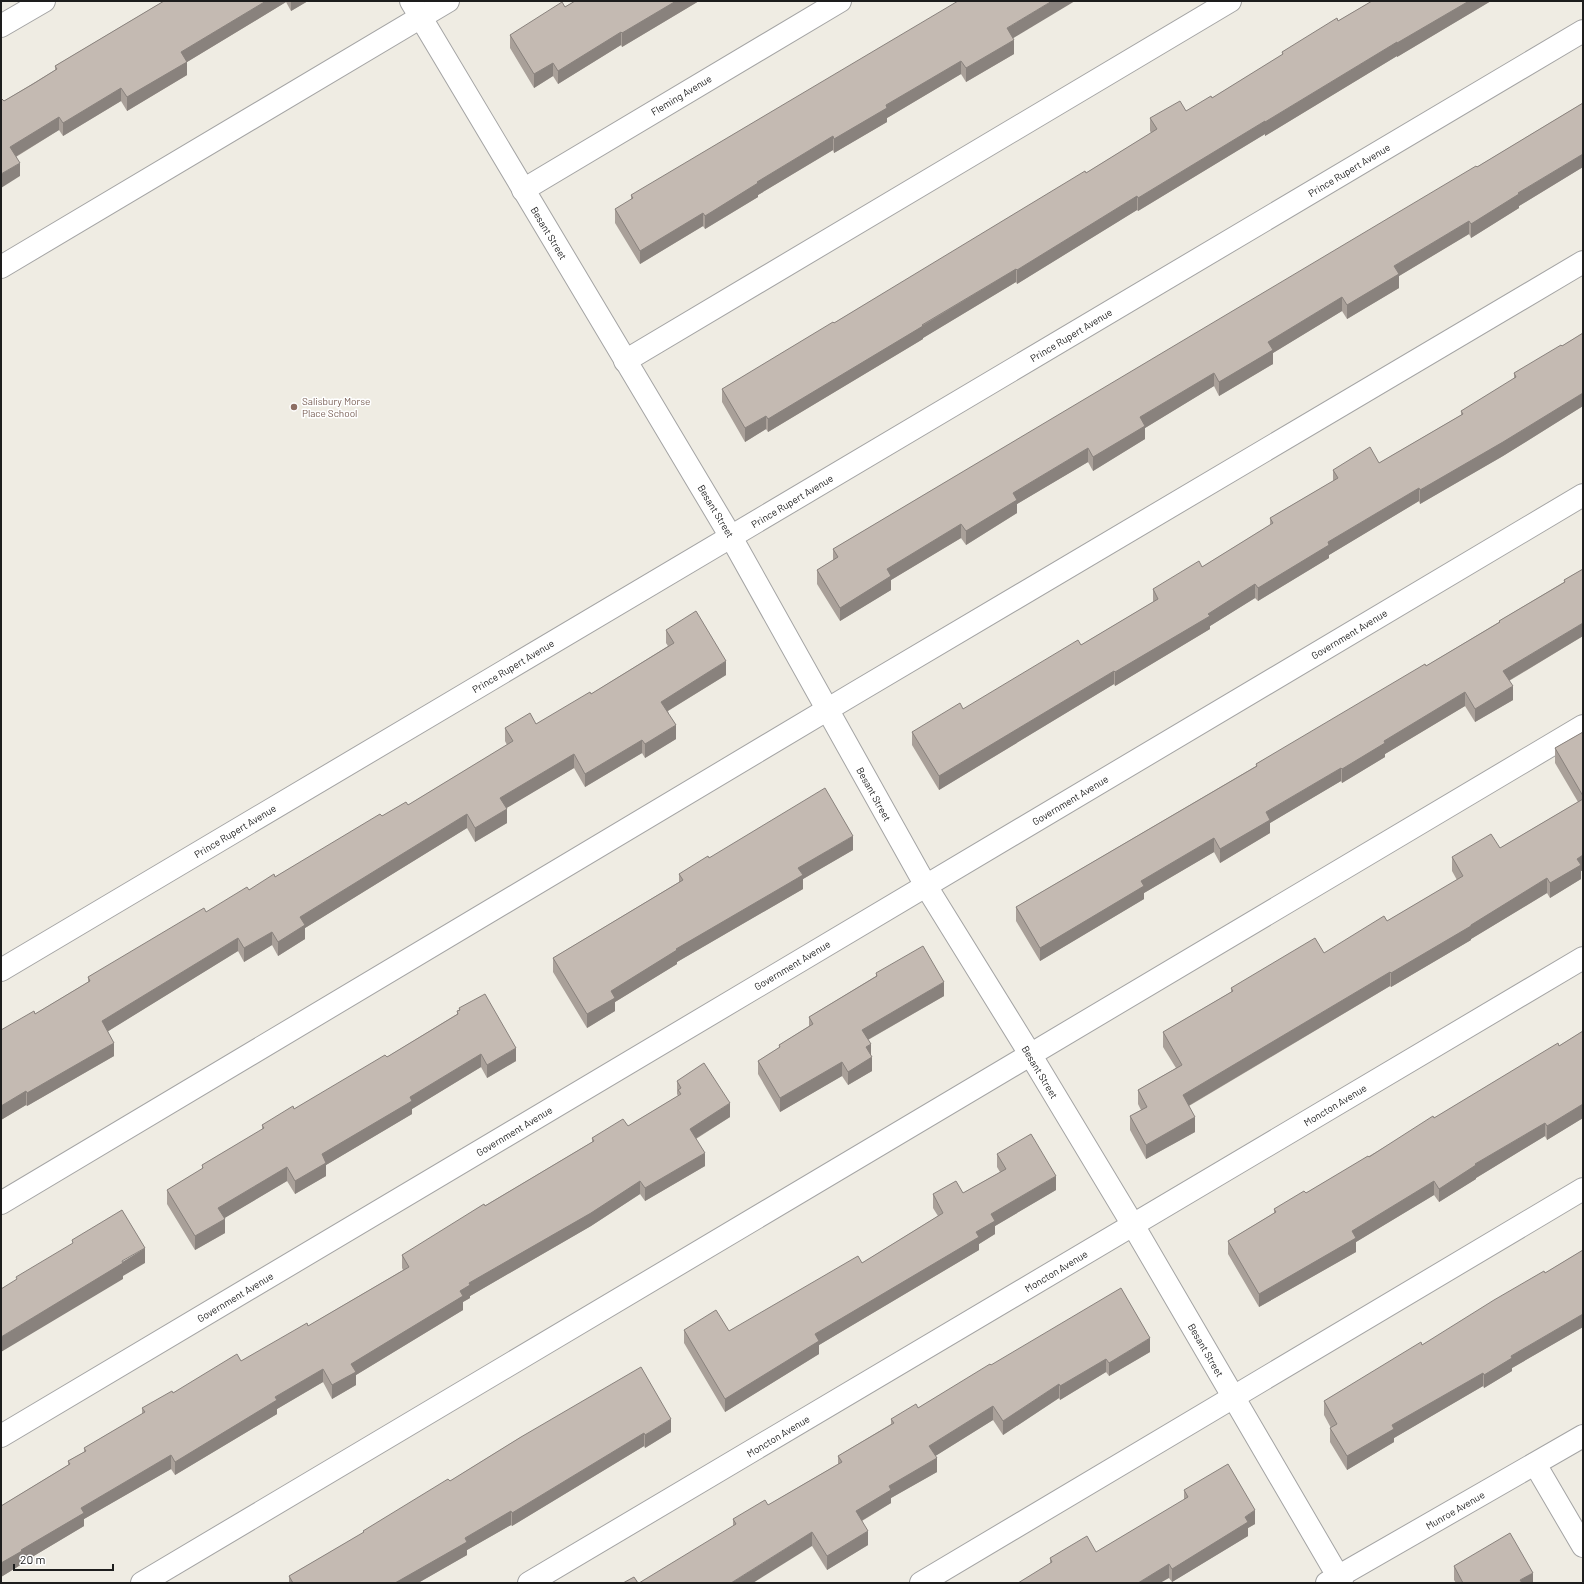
<svg xmlns="http://www.w3.org/2000/svg" width="1584" height="1584" viewBox="0 0 1584 1584" font-family="Barlow,sans-serif">
<style>
.lines{fill:none;stroke-linecap:round;stroke-linejoin:round}
.minor-casing{stroke:#a4a4a4;stroke-width:24}
.minor{stroke:#fff;stroke-width:22}
.wall{fill:#a9a099}
.shaded-wall{fill:#89827d}
.building{fill:#c4bab2;stroke:#89827d}
.education-dot{fill:#8d6e63;stroke:#fff;stroke-width:1.5}
.labels{text-anchor:middle;stroke-width:3;stroke-linejoin:round;paint-order:stroke}
.street-label{font-size:10px;fill:#1d1d1d;stroke:#fff}
.education-label{font-size:10px;fill:#785e54;stroke:#fff;text-anchor:start}
</style>
<rect width="100%" height="100%" fill="#efece3"/>
<g class="lines">
<g class="minor-casing">
<g id="minor">
<polyline points="411,1 731,537 926,886 1030,1054 1133,1225 1342,1583"/>
<polyline points="1,26 44,1"/>
<polyline points="523,190 840,1"/>
<polyline points="1,267 448,1"/>
<polyline points="625,361 1230,1"/>
<polyline points="1,970 1583,31"/>
<polyline points="1,1203 855,693 1583,262"/>
<polyline points="1,1436 1583,495"/>
<polyline points="1535,1464 1583,1546"/>
<polyline points="142,1583 1583,726"/>
<polyline points="529,1583 1583,958"/>
<polyline points="921,1583 1583,1189"/>
<polyline points="1327,1583 1583,1436"/>
</g>
</g>
<use href="#minor" class="minor"/>
</g>
<g class="wall">
<polygon points="164,1 308,1 291,11 286,2 187,62 187,75 127,111 121,101 63,136 59,130 16,157 20,176 4,101 55,70 55,66"/>
<polygon points="575,1 699,1 622,47 621,45 558,84 553,76 534,88 510,48 510,35 565,7"/>
<polygon points="1372,1 1491,1 1397,57 1397,56 1265,136 1265,134 1138,211 1137,210 1017,284 1016,282 923,338 923,339 768,432 766,429 745,442 722,402 722,389 834,323 1086,173 1151,133 1150,131 1150,118 1186,111 1212,98 1282,55 1282,52 1338,21"/>
<polygon points="1013,38 1014,54 966,82 961,74 887,118 887,122 834,153 833,150 758,195 758,197 705,229 703,226 640,264 615,223 615,209 631,200 631,195"/>
<polygon points="1583,103 1583,167 1519,206 1519,208 1471,238 1469,234 1399,276 1399,288 1347,319 1342,311 1273,353 1273,364 1219,396 1214,386 1145,428 1145,439 1093,471 1088,462 1017,504 1017,513 966,545 961,538 891,580 891,590 840,621 817,584 817,570 833,560 833,549 1477,167"/>
<polygon points="1583,333 1583,406 1503,456 1420,504 1419,501 1329,555 1329,558 1258,601 1255,598 1210,626 1210,629 1115,686 1114,684 939,790 912,745 912,732 963,709 1081,645 1153,602 1153,589 1202,567 1270,525 1270,518 1333,481 1333,470 1379,463 1461,415 1461,411 1514,379 1514,373 1562,346"/>
<polygon points="1583,569 1583,636 1509,681 1513,700 1475,722 1465,706 1385,754 1385,757 1342,783 1341,781 1270,823 1270,833 1220,863 1214,852 1144,893 1144,899 1040,961 1016,921 1016,907 1256,766 1256,764 1426,666 1499,622 1499,621 1564,582 1564,580"/>
<polygon points="666,630 726,675 668,711 676,739 645,758 642,753 585,787 574,768 506,808 507,823 475,842 467,828 305,928 305,939 278,956 272,945 244,962 238,951 108,1031 114,1056 27,1106 26,1105 1,1120 1,1030 35,1014 88,982 88,977 206,912 249,890 275,877 382,816 408,805 507,745 505,741 505,728 536,724 591,694 668,646 666,643"/>
<polygon points="1583,732 1583,870 1581,871 1581,879 1550,898 1547,893 1471,939 1471,940 1391,987 1390,986 1189,1106 1195,1132 1146,1159 1130,1130 1130,1116 1141,1110 1138,1104 1138,1090 1176,1068 1163,1047 1163,1032 1231,992 1231,988 1324,953 1387,921 1457,880 1452,871 1452,857 1500,848 1578,802 1555,763 1555,748"/>
<polygon points="853,850 803,879 803,889 677,962 677,964 615,1002 615,1011 587,1028 553,972 553,958 679,882 679,874 709,858"/>
<polygon points="876,973 944,996 868,1040 872,1071 848,1085 842,1076 780,1112 758,1074 758,1061 779,1048 779,1045 809,1026 809,1017 876,976"/>
<polygon points="459,1008 516,1061 487,1078 481,1067 412,1109 412,1114 326,1165 326,1176 295,1194 287,1181 224,1218 225,1233 195,1250 167,1204 167,1190 202,1169 202,1165 262,1130 262,1125 294,1109 387,1057 457,1014 457,1011 459,1010"/>
<polygon points="1583,1031 1583,1118 1547,1140 1545,1136 1476,1178 1476,1179 1439,1202 1434,1195 1356,1242 1356,1252 1259,1307 1228,1254 1228,1241 1274,1213 1274,1209 1306,1193 1434,1118 1559,1046"/>
<polygon points="677,1081 730,1117 696,1139 705,1166 645,1201 640,1194 591,1226 470,1296 470,1298 463,1302 463,1310 356,1375 356,1385 332,1399 323,1382 277,1409 277,1414 175,1475 171,1469 84,1519 84,1526 22,1563 22,1564 1,1577 1,1506 68,1465 68,1461 84,1452 84,1448 142,1414 142,1408 173,1393 241,1361 308,1326 403,1270 402,1268 402,1255 592,1142 592,1138 628,1126 678,1096 677,1094"/>
<polygon points="997,1154 1056,1190 995,1226 995,1234 979,1244 979,1250 819,1345 819,1354 725,1412 684,1343 684,1330 729,1331 862,1263 938,1216 933,1208 933,1194 963,1193 1000,1172 997,1167"/>
<polygon points="1583,1250 1583,1327 1512,1368 1512,1371 1484,1388 1483,1386 1394,1438 1394,1442 1347,1470 1330,1442 1330,1428 1331,1428 1324,1415 1324,1401 1422,1345 1545,1273"/>
<polygon points="1150,1352 1109,1376 1106,1372 1060,1400 1059,1398 1003,1435 993,1420 935,1456 937,1472 891,1498 891,1503 862,1521 868,1545 827,1570 812,1546 733,1525 733,1519 768,1505 838,1464 838,1456 891,1424 891,1419 918,1408 991,1365"/>
<polygon points="671,1432 645,1448 644,1446 512,1526 511,1525 467,1550 467,1555 418,1583 289,1583 289,1576 363,1533 363,1531 450,1481 521,1437"/>
<polygon points="1184,1490 1255,1524 1248,1528 1248,1536 1172,1582 1169,1578 1050,1564 1050,1558 1096,1552 1184,1500"/>
<polygon points="1454,1566 1533,1583 1456,1583 1454,1580"/>
</g>
<g class="shaded-wall">
<polygon points="266,1 286,1 286,2 187,62 187,75 127,111 127,97 181,52"/>
<polygon points="291,1 308,1 291,11"/>
<polygon points="676,1 699,1 622,47 622,33"/>
<polygon points="1052,1 1075,1 1007,42 1007,28"/>
<polygon points="1469,1 1491,1 1397,57 1397,43"/>
<polygon points="621,32 621,45 558,84 558,71"/>
<polygon points="1014,40 1014,54 966,82 966,68"/>
<polygon points="1397,42 1397,56 1265,136 1265,122"/>
<polygon points="961,61 961,74 887,118 887,122 834,153 834,139 886,105"/>
<polygon points="553,63 553,76 534,88 534,74"/>
<polygon points="121,88 121,101 63,136 63,123"/>
<polygon points="59,117 59,130 10,160 10,147"/>
<polygon points="1265,121 1265,134 1138,211 1138,198"/>
<polygon points="833,136 833,150 758,195 758,197 705,229 705,216 757,182"/>
<polygon points="1583,154 1583,167 1519,206 1519,208 1471,238 1471,224 1518,193"/>
<polygon points="20,163 20,176 1,188 1,174"/>
<polygon points="1137,196 1137,210 1017,284 1017,270"/>
<polygon points="703,213 703,226 640,264 640,251"/>
<polygon points="1469,221 1469,234 1399,276 1399,288 1347,319 1347,305 1394,266"/>
<polygon points="1016,269 1016,282 923,338 923,339 768,432 768,419"/>
<polygon points="1342,297 1342,311 1273,353 1273,364 1219,396 1219,382 1268,342"/>
<polygon points="1214,373 1214,386 1145,428 1145,439 1093,471 1093,457 1140,417"/>
<polygon points="1583,393 1583,406 1503,456 1420,504 1420,490"/>
<polygon points="766,416 766,429 745,442 745,428"/>
<polygon points="1088,448 1088,462 1017,504 1017,513 966,545 966,531 1013,493"/>
<polygon points="1419,488 1419,501 1329,555 1329,558 1258,601 1258,588 1328,542"/>
<polygon points="961,524 961,538 891,580 891,590 840,621 840,608 887,569"/>
<polygon points="1255,584 1255,598 1210,626 1210,629 1115,686 1115,672"/>
<polygon points="1583,623 1583,636 1503,684 1503,671"/>
<polygon points="726,661 726,675 661,715 661,702"/>
<polygon points="1114,671 1114,684 939,790 939,776"/>
<polygon points="1513,686 1513,700 1475,722 1475,709"/>
<polygon points="1465,692 1465,706 1385,754 1385,757 1342,783 1342,769 1384,741"/>
<polygon points="676,725 676,739 645,758 645,744"/>
<polygon points="642,740 642,753 585,787 585,774"/>
<polygon points="574,754 574,768 500,812 500,798"/>
<polygon points="1341,768 1341,781 1270,823 1270,833 1220,863 1220,849 1266,812"/>
<polygon points="507,809 507,823 475,842 475,828"/>
<polygon points="467,814 467,828 305,928 305,939 278,956 278,942 300,917"/>
<polygon points="853,836 853,850 803,879 803,889 677,962 677,964 615,1002 615,1011 587,1028 587,1014 611,991 676,949 798,868"/>
<polygon points="1214,838 1214,852 1144,893 1144,899 1040,961 1040,948 1141,881"/>
<polygon points="1583,855 1583,870 1581,871 1581,879 1550,898 1550,883 1577,859"/>
<polygon points="1547,878 1547,893 1471,939 1471,940 1391,987 1391,973"/>
<polygon points="272,932 272,945 244,962 244,948"/>
<polygon points="238,938 238,951 102,1035 102,1021"/>
<polygon points="1390,972 1390,986 1183,1109 1183,1095"/>
<polygon points="944,982 944,996 862,1043 862,1030"/>
<polygon points="114,1043 114,1056 27,1106 27,1093"/>
<polygon points="871,1044 871,1058 872,1057 872,1071 848,1085 848,1072 866,1047"/>
<polygon points="516,1048 516,1061 487,1078 487,1065"/>
<polygon points="481,1054 481,1067 412,1109 412,1114 326,1165 326,1176 295,1194 295,1181 322,1154 410,1097"/>
<polygon points="842,1062 842,1076 780,1112 780,1098"/>
<polygon points="26,1091 26,1105 1,1120 1,1106"/>
<polygon points="730,1103 730,1117 690,1142 690,1129"/>
<polygon points="1583,1104 1583,1118 1547,1140 1547,1126"/>
<polygon points="1195,1117 1195,1132 1146,1159 1146,1145"/>
<polygon points="1545,1123 1545,1136 1476,1178 1476,1179 1439,1202 1439,1189 1475,1164"/>
<polygon points="705,1153 705,1166 645,1201 645,1188"/>
<polygon points="287,1167 287,1181 218,1222 218,1208"/>
<polygon points="1056,1176 1056,1190 995,1226 995,1234 979,1244 979,1250 819,1345 819,1354 725,1412 725,1399 815,1334 976,1232 991,1214"/>
<polygon points="640,1181 640,1194 591,1226 470,1296 470,1298 463,1302 463,1310 356,1375 356,1385 332,1399 332,1385 351,1364 460,1291 469,1283"/>
<polygon points="1434,1181 1434,1195 1356,1242 1356,1252 1259,1307 1259,1294 1352,1231"/>
<polygon points="225,1219 225,1233 195,1250 195,1236"/>
<polygon points="145,1248 145,1263 123,1276 123,1279 1,1352 1,1337"/>
<polygon points="1583,1314 1583,1327 1512,1368 1512,1371 1484,1388 1484,1375 1511,1356"/>
<polygon points="1150,1338 1150,1352 1109,1376 1109,1363"/>
<polygon points="1106,1359 1106,1372 1060,1400 1060,1386"/>
<polygon points="323,1369 323,1382 277,1409 277,1414 175,1475 175,1462 275,1397"/>
<polygon points="1483,1373 1483,1386 1394,1438 1394,1442 1347,1470 1347,1456 1392,1425"/>
<polygon points="1059,1384 1059,1398 1003,1435 1003,1421"/>
<polygon points="993,1406 993,1420 929,1460 929,1446"/>
<polygon points="671,1419 671,1432 645,1448 645,1435"/>
<polygon points="644,1433 644,1446 512,1526 512,1513"/>
<polygon points="171,1455 171,1469 84,1519 84,1526 22,1563 22,1564 1,1577 1,1563 81,1508"/>
<polygon points="937,1458 937,1472 891,1498 891,1503 856,1524 856,1511 889,1486"/>
<polygon points="1255,1510 1255,1524 1248,1528 1248,1536 1172,1582 1172,1569 1245,1517"/>
<polygon points="511,1511 511,1525 467,1550 467,1555 418,1583 395,1583 465,1538"/>
<polygon points="868,1531 868,1545 827,1570 827,1556"/>
<polygon points="812,1532 812,1546 753,1583 731,1583"/>
<polygon points="1169,1564 1169,1578 1160,1583 1138,1583"/>
<polygon points="1533,1573 1533,1583 1520,1583 1520,1580"/>
</g>
<g class="building">
<polygon points="164,1 266,1 181,52 187,62 127,97 121,88 63,123 59,117 10,147 20,163 1,174 1,98 4,101 33,84 57,69 55,66"/>
<polygon points="575,1 676,1 622,33 621,32 558,71 553,63 534,74 510,35 562,2 565,7"/>
<polygon points="958,1 1052,1 1007,28 1014,40 966,68 961,61 886,105 887,108 834,139 833,136 757,182 758,183 705,216 703,213 640,251 615,209 633,198 631,195"/>
<polygon points="1372,1 1469,1 1397,43 1397,42 1265,122 1265,121 1138,198 1137,196 1017,270 1016,269 922,325 923,326 768,419 766,416 745,428 722,389 833,322 834,323 1085,171 1086,173 1157,129 1150,118 1180,101 1186,111 1211,96 1212,98 1283,54 1282,52 1337,18 1338,21"/>
<polygon points="1583,103 1583,154 1518,193 1519,194 1471,224 1469,221 1394,266 1399,274 1347,305 1342,297 1268,342 1273,350 1219,382 1214,373 1140,417 1145,426 1093,457 1088,448 1013,493 1017,500 966,531 961,524 887,569 891,576 840,608 817,570 838,557 833,549 1476,166 1477,167"/>
<polygon points="1583,333 1583,393 1503,442 1420,490 1419,488 1328,542 1329,545 1258,588 1255,584 1208,614 1210,616 1115,672 1114,671 939,776 912,732 960,703 963,709 1078,640 1081,645 1158,599 1153,589 1199,561 1202,567 1273,523 1270,518 1338,478 1333,470 1370,447 1379,463 1463,414 1461,411 1516,377 1514,373 1561,345 1562,346"/>
<polygon points="1583,569 1583,623 1503,671 1513,686 1475,709 1465,692 1384,741 1385,743 1342,769 1341,768 1266,812 1270,820 1220,849 1214,838 1141,881 1144,886 1040,948 1016,907 1257,766 1256,764 1425,664 1426,666 1500,622 1499,621 1565,582 1564,580"/>
<polygon points="696,611 726,661 661,702 676,725 645,744 642,740 585,774 574,754 500,798 507,809 475,828 467,814 300,917 305,925 278,942 272,932 244,948 238,938 102,1021 114,1043 27,1093 26,1091 1,1106 1,1030 34,1011 35,1014 90,981 88,977 204,908 206,912 247,887 249,890 274,874 275,877 380,814 382,816 406,802 408,805 513,741 505,728 530,713 536,724 590,692 591,694 674,643 666,630"/>
<polygon points="1583,732 1583,796 1555,748"/>
<polygon points="825,788 853,836 798,868 803,875 676,949 677,950 611,991 615,998 587,1014 553,958 683,880 679,874 708,856 709,858"/>
<polygon points="1583,799 1583,855 1577,859 1581,865 1550,883 1547,878 1471,925 1471,926 1391,973 1390,972 1183,1095 1195,1117 1146,1145 1130,1116 1147,1107 1138,1090 1182,1065 1163,1032 1233,991 1231,988 1315,938 1324,953 1384,916 1387,921 1463,876 1452,857 1491,834 1500,848"/>
<polygon points="923,946 944,982 862,1030 871,1044 866,1047 872,1057 848,1072 842,1062 780,1098 758,1061 780,1047 779,1045 813,1024 809,1017 877,976 876,973"/>
<polygon points="485,994 516,1048 487,1065 481,1054 410,1097 412,1101 322,1154 326,1163 295,1181 287,1167 218,1208 225,1219 195,1236 167,1190 203,1168 202,1165 264,1128 262,1125 293,1106 294,1109 385,1055 387,1057 458,1014 457,1011 460,1010 459,1008"/>
<polygon points="1583,1031 1583,1104 1547,1126 1545,1123 1475,1164 1476,1165 1439,1189 1434,1181 1352,1231 1356,1238 1259,1294 1228,1241 1276,1212 1274,1209 1304,1191 1306,1193 1368,1156 1369,1157 1433,1116 1434,1118 1558,1043 1559,1046"/>
<polygon points="704,1063 730,1103 690,1129 705,1153 645,1188 640,1181 591,1213 469,1283 470,1285 460,1291 463,1296 351,1364 356,1372 332,1385 323,1369 275,1397 277,1400 175,1462 171,1455 81,1508 84,1513 21,1550 22,1551 1,1563 1,1506 70,1464 68,1461 86,1451 84,1448 145,1412 142,1408 172,1391 173,1393 237,1354 241,1361 307,1323 308,1326 409,1267 402,1255 484,1204 485,1206 594,1141 592,1138 623,1119 628,1126 681,1094 678,1090 681,1088 677,1081"/>
<polygon points="1031,1134 1056,1176 991,1214 995,1221 976,1232 979,1237 815,1334 819,1341 725,1399 684,1330 716,1310 729,1331 858,1256 862,1263 943,1213 933,1194 956,1181 963,1193 1006,1169 997,1154"/>
<polygon points="122,1210 145,1248 122,1261 123,1263 1,1337 1,1289 17,1279 16,1277 73,1243 72,1240"/>
<polygon points="1583,1250 1583,1314 1511,1356 1512,1358 1484,1375 1483,1373 1392,1425 1394,1429 1347,1456 1330,1428 1337,1424 1324,1401 1421,1342 1422,1345 1494,1300 1544,1271 1545,1273"/>
<polygon points="1121,1288 1150,1338 1109,1363 1106,1359 1060,1386 1059,1384 1003,1421 993,1406 929,1446 937,1458 889,1486 891,1490 856,1511 868,1531 827,1556 812,1532 731,1583 639,1583 736,1524 733,1519 765,1500 768,1505 842,1462 838,1456 894,1423 891,1419 916,1404 918,1408 990,1364 991,1365"/>
<polygon points="641,1367 671,1419 645,1435 644,1433 512,1513 511,1511 465,1538 467,1542 395,1583 379,1583 379,1582 378,1583 293,1583 289,1576 364,1532 363,1531 448,1479 450,1481 521,1437"/>
<polygon points="1228,1464 1255,1510 1245,1517 1248,1522 1172,1569 1169,1564 1138,1583 1018,1583 1052,1562 1050,1558 1087,1536 1096,1552 1188,1497 1184,1490"/>
<polygon points="1510,1533 1533,1573 1520,1580 1522,1583 1463,1583 1454,1566"/>
<polygon points="634,1577 638,1583 623,1583"/>
</g>
<circle class="education-dot" cx="294" cy="407" r="4"/>
<g class="labels">
<g class="street-label">
<text transform="translate(681 95) rotate(-31)" y="4">Fleming Avenue</text>
<text transform="translate(1349 170) rotate(-31)" y="4">Prince Rupert Avenue</text>
<text transform="translate(549 233) rotate(59)" y="4">Besant Street</text>
<text transform="translate(1071 335) rotate(-31)" y="4">Prince Rupert Avenue</text>
<text transform="translate(792 501) rotate(-31)" y="4">Prince Rupert Avenue</text>
<text transform="translate(716 511) rotate(59)" y="4">Besant Street</text>
<text transform="translate(1349 634) rotate(-31)" y="4">Government Avenue</text>
<text transform="translate(513 666) rotate(-31)" y="4">Prince Rupert Avenue</text>
<text transform="translate(874 794) rotate(61)" y="4">Besant Street</text>
<text transform="translate(1070 800) rotate(-31)" y="4">Government Avenue</text>
<text transform="translate(235 831) rotate(-31)" y="4">Prince Rupert Avenue</text>
<text transform="translate(792 965) rotate(-31)" y="4">Government Avenue</text>
<text transform="translate(1040 1072) rotate(59)" y="4">Besant Street</text>
<text transform="translate(1335 1105) rotate(-31)" y="4">Moncton Avenue</text>
<text transform="translate(514 1131) rotate(-31)" y="4">Government Avenue</text>
<text transform="translate(1056 1271) rotate(-31)" y="4">Moncton Avenue</text>
<text transform="translate(235 1297) rotate(-31)" y="4">Government Avenue</text>
<text transform="translate(1206 1350) rotate(60)" y="4">Besant Street</text>
<text transform="translate(778 1436) rotate(-31)" y="4">Moncton Avenue</text>
<text transform="translate(1455 1510) rotate(-30)" y="4">Munroe Avenue</text>
</g>
<g class="education-label">
<text x="302" y="405">Salisbury Morse<tspan x="302" dy="12">Place School</tspan></text>
</g>
</g>
<rect width="1584" height="1584" fill="none" stroke="#1d1d1d" stroke-width="4"/>
<path d="M14 1564v6h99v-6" fill="none" stroke="#1d1d1d" stroke-width="2"/>
<text x="20" y="1564" font-size="12" fill="#1d1d1d" stroke="#ffffff" stroke-width="3" paint-order="stroke">20 m</text>
</svg>
